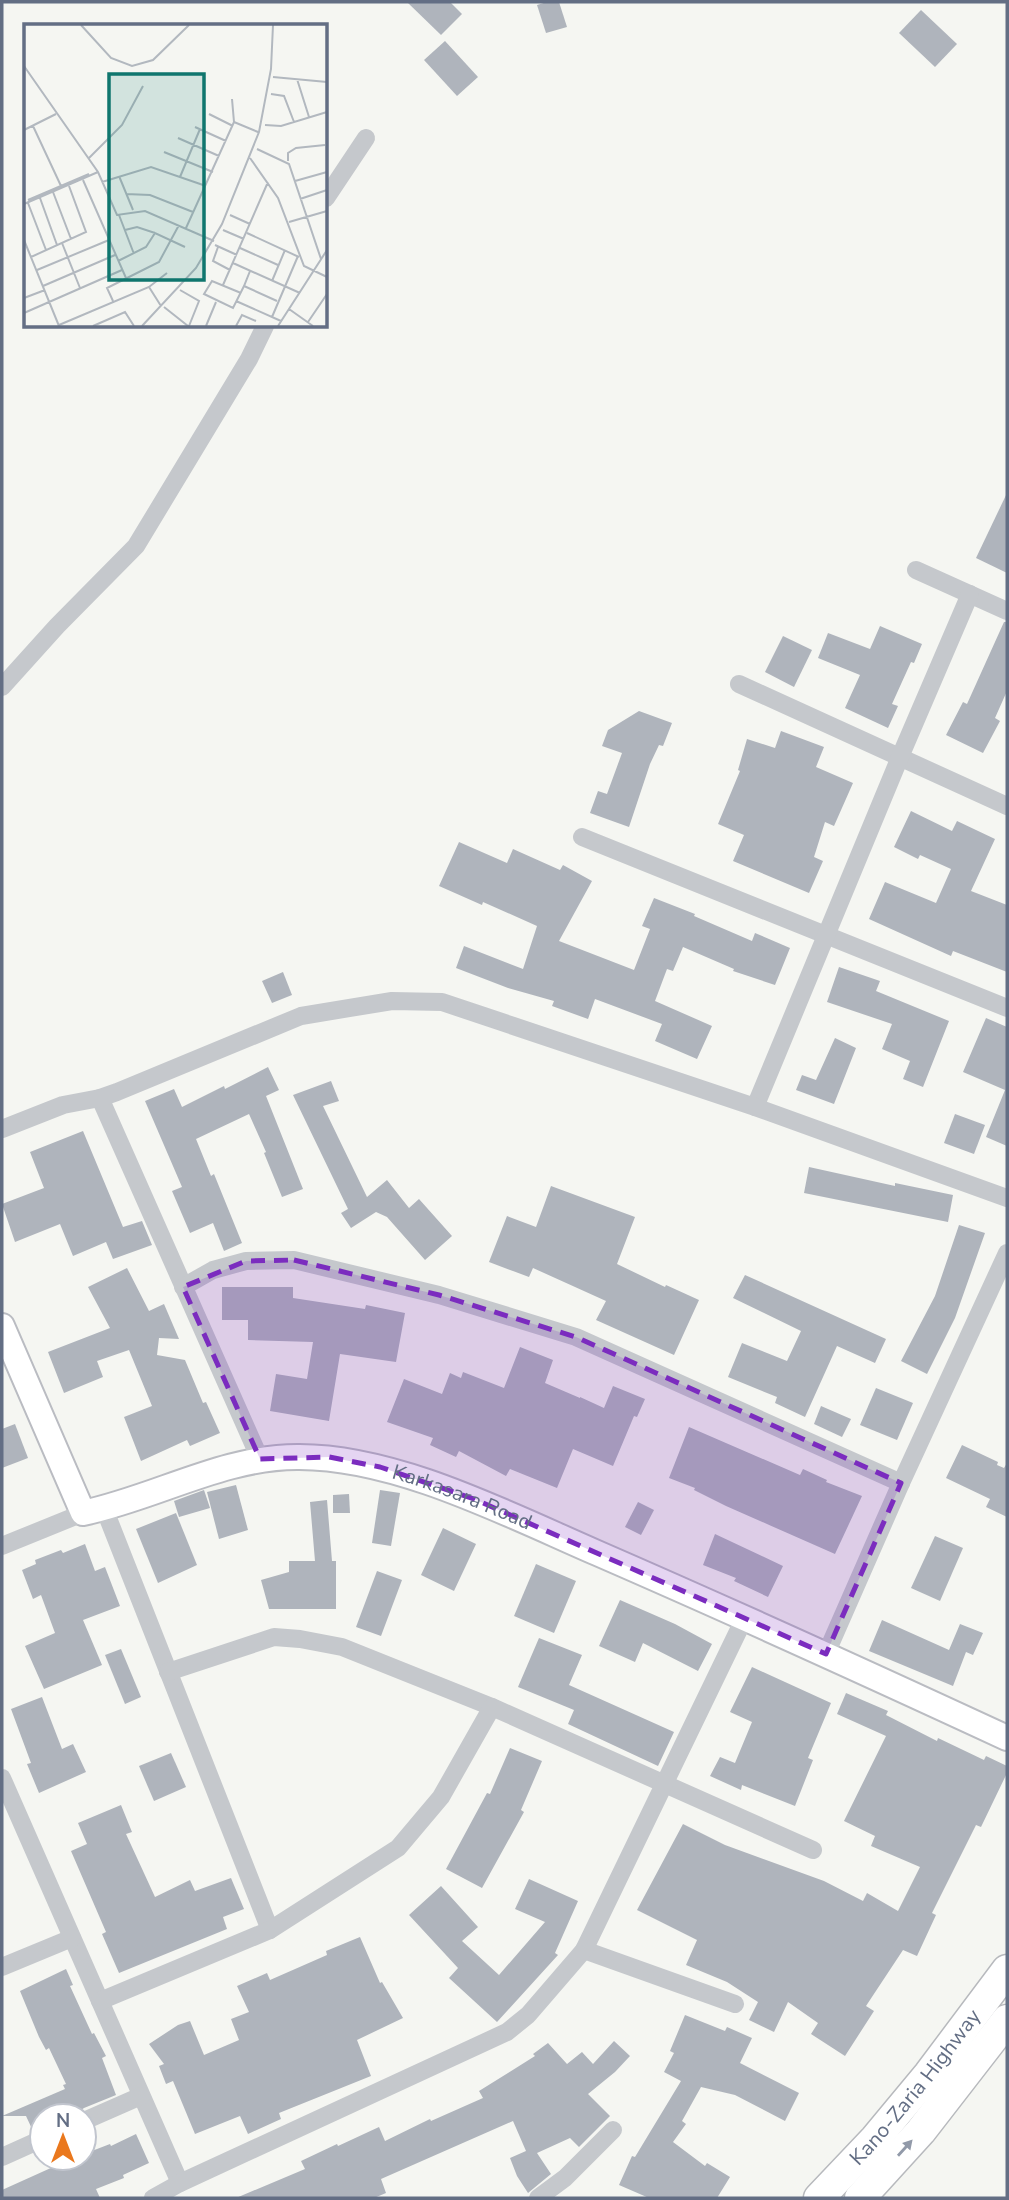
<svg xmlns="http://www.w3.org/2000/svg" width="1009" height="2200" viewBox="0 0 1009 2200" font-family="'Nunito Sans',sans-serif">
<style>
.building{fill:#afb4bc}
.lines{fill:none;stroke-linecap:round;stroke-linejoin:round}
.secondary-casing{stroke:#babcc2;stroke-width:28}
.trunk-casing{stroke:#b7b9bd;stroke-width:33}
.minor{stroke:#c5c8cc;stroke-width:18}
.secondary{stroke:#fff;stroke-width:24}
.trunk{stroke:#fff;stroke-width:30}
.oneway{fill:#929aa9}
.marked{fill:#7b2cbf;fill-opacity:0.2;stroke:#7b2cbf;stroke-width:5;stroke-dasharray:14 9;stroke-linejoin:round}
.labels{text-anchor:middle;stroke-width:7;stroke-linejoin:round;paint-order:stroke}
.street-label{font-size:21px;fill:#636e84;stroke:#fff}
.inset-road{fill:none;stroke:#b2b8bf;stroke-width:2}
.view{fill:#0f766e;fill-opacity:0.15;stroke:#0f766e;stroke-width:3.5}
.inset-edge{fill:none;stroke:#636e84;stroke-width:3.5}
</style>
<rect width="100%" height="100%" fill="#f5f6f2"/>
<g class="building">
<polygon points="407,2 450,2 462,14 441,35"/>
<polygon points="547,2 559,2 567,27 546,33 537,5"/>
<polygon points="921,10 957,44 935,67 899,33"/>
<polygon points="445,41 478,77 457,96 424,60"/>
<polygon points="1007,493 1007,573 976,558"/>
<polygon points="1004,622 1007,622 1007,691 995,718 1000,721 983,753 946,735 963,702 967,704"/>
<polygon points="880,626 922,644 914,663 911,662 892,704 898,706 888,728 845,708 860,675 818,658 828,633 870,649"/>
<polygon points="783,636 812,650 794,687 765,672"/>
<polygon points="639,711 672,723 663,746 659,745 650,764 629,827 590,813 598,791 607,794 622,753 602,746 608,730"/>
<polygon points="781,731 824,747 816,767 853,783 834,826 825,822 814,857 823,861 809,893 733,861 744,835 718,824 740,771 738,770 747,739 775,748"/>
<polygon points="911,811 952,831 957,821 995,839 971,891 1007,905 1007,972 953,951 951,956 869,919 885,882 936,903 951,869 920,855 918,859 894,847"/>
<polygon points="459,842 507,863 513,849 560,870 563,865 592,881 559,941 634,970 650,929 642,926 654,898 695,914 694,916 752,941 755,933 790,948 775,985 733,971 734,969 683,947 673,971 667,969 655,1001 712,1026 697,1059 655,1041 662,1024 595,999 588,1019 552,1006 554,1001 508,988 456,968 464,946 523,969 537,926 483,902 482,905 439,886"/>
<polygon points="839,967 880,981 876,991 949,1021 923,1087 903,1079 910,1061 882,1049 892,1024 827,1002"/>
<polygon points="283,972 292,995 272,1003 262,981"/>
<polygon points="986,1018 1007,1027 1007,1146 986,1137 1005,1090 963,1072"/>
<polygon points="835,1038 856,1048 834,1104 796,1090 802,1075 816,1080"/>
<polygon points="268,1067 279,1090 266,1096 303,1189 282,1197 264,1153 266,1152 249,1114 196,1139 211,1176 214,1174 242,1243 224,1251 213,1223 190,1233 172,1191 182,1187 145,1101 174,1089 182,1107 224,1086 225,1089"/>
<polygon points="331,1081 339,1101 323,1106 367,1197 387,1180 409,1208 419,1199 452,1236 425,1260 387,1217 376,1212 351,1228 341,1213 348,1209 293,1095"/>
<polygon points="955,1114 985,1125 974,1154 944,1143"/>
<polygon points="83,1131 123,1227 142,1221 152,1245 113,1259 106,1242 73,1256 60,1224 15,1242 2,1204 44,1188 30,1152"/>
<polygon points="809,1167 895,1186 895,1183 953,1195 948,1222 804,1193"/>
<polygon points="551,1186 635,1217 617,1264 665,1287 666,1285 699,1300 674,1355 596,1320 606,1301 533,1268 529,1277 489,1262 507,1216 536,1227"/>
<polygon points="959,1225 985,1233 955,1318 927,1374 901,1361 935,1296"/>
<polygon points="127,1268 149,1311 164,1304 179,1339 159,1338 157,1355 185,1360 203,1403 206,1402 220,1433 190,1446 187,1440 141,1461 124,1417 152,1406 129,1350 97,1361 103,1377 64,1393 48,1352 110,1328 88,1287"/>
<polygon points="745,1275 886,1339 875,1363 837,1346 805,1417 775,1403 777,1397 728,1377 742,1343 787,1361 801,1331 733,1298"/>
<polygon points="222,1287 293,1287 293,1298 365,1309 366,1305 405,1313 396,1362 340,1354 329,1421 270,1411 276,1374 307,1379 313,1342 248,1340 248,1320 222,1320"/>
<polygon points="520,1347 553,1360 545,1383 580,1398 580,1397 604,1408 613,1386 645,1399 637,1417 634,1416 613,1466 573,1449 557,1488 510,1469 506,1476 459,1451 456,1457 430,1445 433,1438 387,1422 404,1379 442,1394 450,1373 461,1378 463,1372 504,1388"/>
<polygon points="876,1388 913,1403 897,1440 860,1425"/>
<polygon points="821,1406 851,1419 842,1437 814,1424"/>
<polygon points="15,1424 28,1458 2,1468 2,1429"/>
<polygon points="689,1427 800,1475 803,1469 827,1480 826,1482 862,1496 835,1554 726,1506 694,1490 695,1488 669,1478"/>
<polygon points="962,1445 998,1462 997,1465 1004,1468 1007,1463 1007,1517 986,1507 990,1499 946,1478"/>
<polygon points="236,1485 248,1530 219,1539 207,1492"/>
<polygon points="204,1490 210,1508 179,1517 174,1501"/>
<polygon points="380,1490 400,1493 391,1546 372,1543"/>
<polygon points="349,1494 350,1513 333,1513 333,1495"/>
<polygon points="327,1500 332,1561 336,1561 336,1609 269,1609 261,1580 289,1572 289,1561 315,1561 310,1502"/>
<polygon points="638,1502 654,1510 641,1535 625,1527"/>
<polygon points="176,1513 197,1565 158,1583 136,1529"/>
<polygon points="443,1528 476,1544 454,1591 421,1575"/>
<polygon points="715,1534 783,1566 768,1597 734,1581 736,1578 703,1565"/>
<polygon points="935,1536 963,1548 940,1601 911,1588"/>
<polygon points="85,1544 95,1571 105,1567 120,1606 83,1620 102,1665 44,1689 25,1646 55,1633 41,1595 33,1599 22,1570 36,1564 35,1560 61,1550 63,1553"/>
<polygon points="536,1564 576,1581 554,1633 514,1616"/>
<polygon points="377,1571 402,1580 381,1636 356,1627"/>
<polygon points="620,1600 675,1624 712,1644 698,1671 643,1643 635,1662 599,1646"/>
<polygon points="882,1620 949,1650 960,1624 983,1633 973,1655 966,1652 953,1686 869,1651"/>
<polygon points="539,1638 582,1655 569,1685 674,1732 658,1766 568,1724 574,1710 518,1687"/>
<polygon points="121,1649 141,1697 125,1704 105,1655"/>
<polygon points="752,1667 831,1703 808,1758 813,1760 795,1806 742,1785 741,1790 710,1776 720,1757 735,1763 752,1722 730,1712"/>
<polygon points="846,1693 888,1711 886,1715 937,1741 938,1738 984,1760 986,1756 1007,1766 1007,1773 981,1827 976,1825 932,1913 936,1915 917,1956 903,1950 866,2006 874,2011 845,2056 811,2034 818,2023 788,2002 774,2032 749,2020 758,2002 727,1982 686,1965 697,1940 637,1910 683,1824 725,1845 824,1881 863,1901 867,1893 898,1911 920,1867 871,1846 875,1836 844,1821 886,1736 837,1714"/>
<polygon points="42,1697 62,1749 73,1744 86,1772 39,1793 27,1764 31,1763 11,1709"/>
<polygon points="510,1748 542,1761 521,1810 524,1812 482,1888 446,1869 487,1793 490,1794"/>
<polygon points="171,1753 186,1787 154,1801 139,1766"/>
<polygon points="121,1805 132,1832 126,1834 155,1897 190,1880 195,1891 231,1878 244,1909 223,1917 227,1929 119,1973 102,1934 106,1932 71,1851 87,1844 78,1823"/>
<polygon points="529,1879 578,1901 555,1953 558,1955 497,2022 449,1978 458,1968 409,1915 441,1886 478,1927 462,1941 499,1975 545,1922 515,1909"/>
<polygon points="360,1937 380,1983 382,1982 403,2018 357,2040 371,2076 279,2113 281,2119 248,2134 240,2116 195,2134 173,2081 166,2084 159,2066 164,2064 149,2044 178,2025 190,2021 204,2055 239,2040 231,2019 249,2012 237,1986 267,1973 270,1980 327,1955 326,1951"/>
<polygon points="66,1969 73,1985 70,1986 92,2034 94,2033 106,2056 102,2058 116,2095 84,2108 72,2116 42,2116 42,2128 33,2131 26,2116 2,2116 65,2089 63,2085 66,2084 49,2048 46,2050 39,2037 20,1991"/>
<polygon points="685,2015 725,2031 727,2027 752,2038 740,2063 799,2093 785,2121 735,2095 701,2087 682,2121 686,2124 673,2142 705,2166 707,2163 730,2177 717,2198 649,2198 619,2185 632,2156 635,2157 681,2081 664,2072 674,2053 670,2051"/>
<polygon points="614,2041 630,2056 615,2072 588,2094 610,2116 579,2147 570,2138 537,2153 551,2174 528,2193 517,2176 510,2158 526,2151 513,2121 381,2179 386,2193 374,2198 236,2198 305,2169 301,2161 337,2144 338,2146 379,2127 385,2141 430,2119 431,2121 483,2098 479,2091 535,2056 533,2054 548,2043 567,2064 582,2052 593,2064"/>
<polygon points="136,2134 149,2163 123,2175 124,2178 96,2189 100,2198 2,2198 2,2190 73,2158 84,2158 84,2154 110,2144 111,2146"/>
</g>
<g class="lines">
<g class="secondary-casing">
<g id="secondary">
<path id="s1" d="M 2,1326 L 83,1513 C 155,1498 223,1457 297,1457 C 395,1456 507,1514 597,1553 C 735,1613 871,1675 1007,1738"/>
</g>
</g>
<g class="trunk-casing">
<g id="trunk">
<path id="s2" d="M 819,2198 L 875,2139 L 929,2074 L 1007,1970"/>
<polyline points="860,2198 921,2131 1007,2020"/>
</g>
</g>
<g class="minor">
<polyline points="326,198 366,138"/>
<polyline points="916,570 1007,611"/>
<polyline points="739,684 1007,806"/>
<polyline points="2,687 57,626 136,546 249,359 265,326"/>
<polyline points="582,837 1007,1008"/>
<polyline points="100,1098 260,1459"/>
<polyline points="755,1107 900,757 970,594"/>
<polyline points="2,1129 63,1105 100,1098 117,1092 301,1016 392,1001 442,1002 755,1107 1007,1198"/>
<polyline points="183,1287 213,1270 246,1261 294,1260 439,1295 576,1337 901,1483"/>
<polyline points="104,1508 270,1930"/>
<polyline points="2,1546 83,1513"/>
<polyline points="826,1654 901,1483 1007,1253"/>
<polyline points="168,1672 274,1637 300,1639 342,1647 492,1707"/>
<polyline points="2,1778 180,2183"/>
<polyline points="584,1950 735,2004"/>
<polyline points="2,1967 72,1938"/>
<polyline points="100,2001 270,1930 398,1848 441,1797 492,1707 813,1850"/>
<polyline points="84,2121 141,2096"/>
<polyline points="2,2157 42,2139"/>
<polyline points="153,2198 180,2183 507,2032 528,2015 584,1950 745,1617"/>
<polyline points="538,2198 565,2178 613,2130"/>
</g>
<use href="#secondary" class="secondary"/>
<use href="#trunk" class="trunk"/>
</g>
<defs><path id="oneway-solid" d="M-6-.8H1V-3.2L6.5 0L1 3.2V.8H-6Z" transform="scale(1.75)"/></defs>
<use class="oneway" href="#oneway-solid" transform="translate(905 2148) rotate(-48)"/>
<path class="marked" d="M 294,1260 L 439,1295 L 576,1337 L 901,1483 L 826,1654 L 474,1499 L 380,1467 L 329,1457 L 260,1459 L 183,1287 L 246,1261 Z"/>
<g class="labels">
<g class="street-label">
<text dy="7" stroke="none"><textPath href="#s1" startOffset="597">Karkasara Road</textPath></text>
<text dy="7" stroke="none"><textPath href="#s2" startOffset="147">Kano-Zaria Highway</textPath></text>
</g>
</g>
<g transform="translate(24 24)">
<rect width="303" height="303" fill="#f5f6f2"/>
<path class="inset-road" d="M 57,1 L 87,34 L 108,42 L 129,36 L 165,1M 0,42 L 74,148 L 93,191 L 121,187 L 190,217M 249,53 L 303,58M 273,55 L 285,93M 247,70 L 260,72 L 270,98M 185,90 L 209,102M 210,98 L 234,108M 241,101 L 257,102 L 303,88M 9,102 L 37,162M 171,103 L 202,117M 0,106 L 32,90M 154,114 L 195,132M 233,125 L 265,140 L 297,235M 140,128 L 189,148M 65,134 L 98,101 L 119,62M 226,134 L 254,174 L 280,242 L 303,253M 264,137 L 264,129 L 272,124 L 301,121M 95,152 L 109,186M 156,153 L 176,105M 59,156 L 102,254M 271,157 L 303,148M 78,158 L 127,143 L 182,162M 29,168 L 47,215M 102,170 L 126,171 L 169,188M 16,174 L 33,221M 276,175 L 303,166M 4,176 L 65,150M 4,179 L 22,226M 0,180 L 74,148M 95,191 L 110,230M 206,191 L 226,200M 265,198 L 303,187M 162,204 L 210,98 L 208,75M 101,206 L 113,203 L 131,209M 199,206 L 220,215M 223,209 L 275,233M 0,216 L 35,302M 38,219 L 56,264M 191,221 L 213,231M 194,223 L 189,237 L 206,246M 216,224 L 254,241M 7,233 L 62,208 L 45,162M 94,237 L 122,223 L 131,209 L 161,223M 209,239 L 276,269M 13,246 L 85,216M 248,257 L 261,226M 199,261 L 244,158M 19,262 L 91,231M 220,262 L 253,277M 125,263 L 137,282M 156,266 L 175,277 L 165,302M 217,269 L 188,257 L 180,270 L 209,284 L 220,262 L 226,247M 0,274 L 21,266M 89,277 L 83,264 L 135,238 L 155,201M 212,277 L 257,297M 140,283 L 164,302M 265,285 L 289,302M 0,289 L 98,246M 248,293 L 274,232M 284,298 L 303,270M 35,301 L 125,263 L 143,249M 69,302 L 101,288 L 110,302M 118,302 L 172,244 L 198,200 L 235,108 L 247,45 L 249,1M 182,302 L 192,278M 212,302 L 218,291 L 232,297M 254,302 L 303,226"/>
<path class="view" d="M 85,50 L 180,50 L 180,256 L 85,256 Z"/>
<rect width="303" height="303" class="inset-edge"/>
</g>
<rect width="1009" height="2200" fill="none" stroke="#636e84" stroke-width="7"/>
<g transform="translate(63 2137)"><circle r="33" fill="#ffffff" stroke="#c1c5ce" stroke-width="2"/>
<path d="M0-5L12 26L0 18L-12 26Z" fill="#ea781d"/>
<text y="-10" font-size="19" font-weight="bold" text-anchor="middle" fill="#636e84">N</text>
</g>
</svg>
